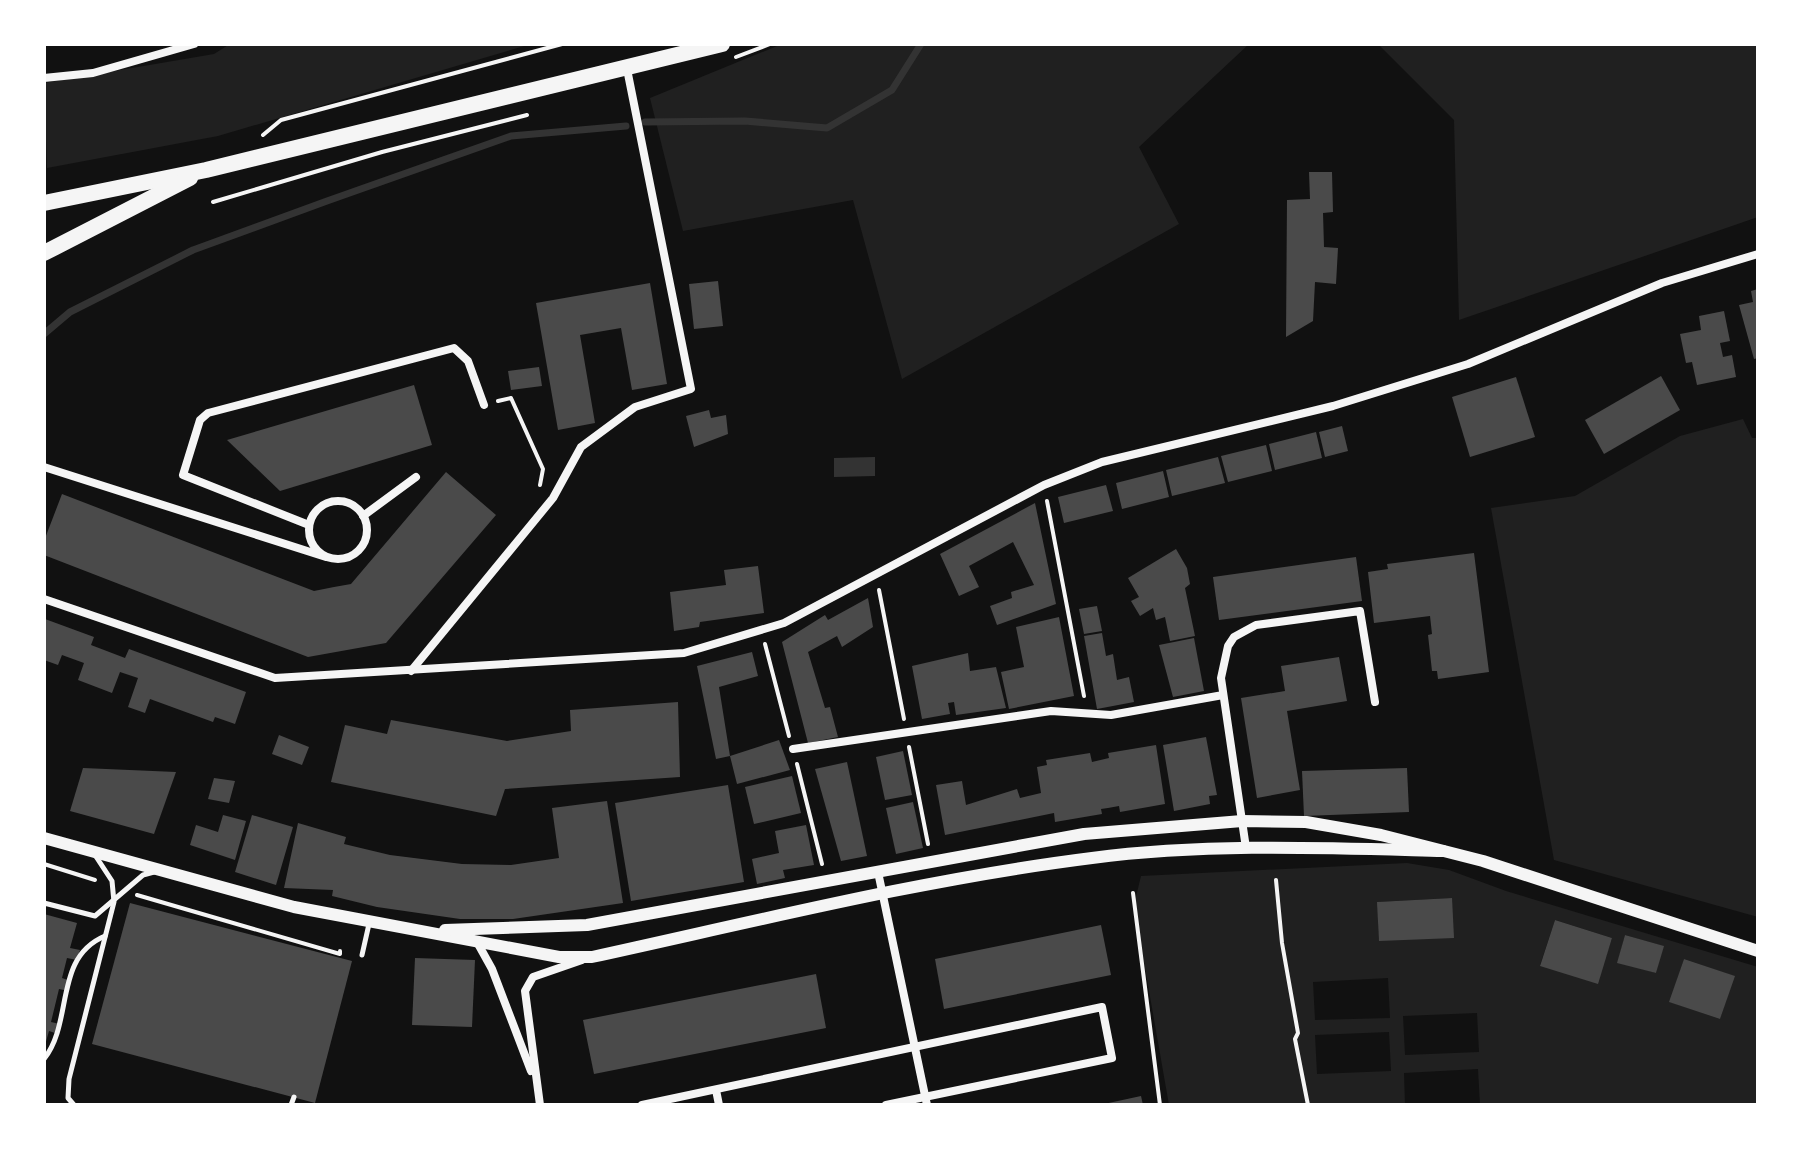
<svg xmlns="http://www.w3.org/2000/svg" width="1802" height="1149" viewBox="0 0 1802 1149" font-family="'Roboto Serif',serif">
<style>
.green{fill:#202020;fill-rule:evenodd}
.water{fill:#333}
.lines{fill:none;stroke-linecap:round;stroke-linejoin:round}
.stream{stroke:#333;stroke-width:7}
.building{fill:#4a4a4a}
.path{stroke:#f5f5f5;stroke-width:4}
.service{stroke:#f5f5f5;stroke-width:5}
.minor{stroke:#f5f5f5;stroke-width:8}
.tertiary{stroke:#f5f5f5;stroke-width:12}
.primary{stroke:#f5f5f5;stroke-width:16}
</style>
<rect width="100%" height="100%" fill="#111"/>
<g class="green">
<polygon points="230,44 531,44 218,136 47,168 44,83 214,54"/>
<polygon points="782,44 1249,44 1139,147 1179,224 902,379 853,200 683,231 650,98"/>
<polygon points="1378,44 1758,44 1758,217 1459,320 1454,120"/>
<polygon points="1743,419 1752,438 1758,438 1758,917 1554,860 1491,508 1575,496 1680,436"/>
<path d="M 1407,863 L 1449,870 L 1506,891 L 1758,967 L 1758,1105 L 1480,1105 L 1478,1069 L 1404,1073 L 1405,1105 L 1169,1105 L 1134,905 L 1141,876 ZM 1452,898 L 1379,940 L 1378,902 ZM 1555,920 L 1612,938 L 1597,983 L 1540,965 ZM 1625,935 L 1663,946 L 1656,973 L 1618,962 ZM 1684,959 L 1734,976 L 1720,1019 L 1670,1002 ZM 1388,978 L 1390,1018 L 1315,1020 L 1313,982 ZM 1477,1013 L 1479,1052 L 1405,1055 L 1403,1016 ZM 1389,1032 L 1391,1071 L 1317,1074 L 1315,1035 Z"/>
</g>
<polygon class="water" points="875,457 875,476 834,477 834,458"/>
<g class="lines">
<g class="stream">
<polyline points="645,122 745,121 827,128 892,90 921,44"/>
<polyline points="44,334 70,312 193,250 327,201 511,136 626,126"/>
</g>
</g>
<g class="building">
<polygon points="1309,172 1332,172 1333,212 1323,213 1324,247 1338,248 1336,284 1315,282 1313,321 1286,337 1287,200 1310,199"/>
<polygon points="718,281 723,326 694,329 689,284"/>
<polygon points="650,283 667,384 632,390 621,328 580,335 595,423 558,430 536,303"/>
<polygon points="1758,289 1758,358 1754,359 1739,305 1753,302 1751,291"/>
<polygon points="1724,311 1730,341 1720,343 1723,357 1732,355 1736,377 1697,385 1692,362 1686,363 1680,334 1701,330 1699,316"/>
<polygon points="539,367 542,386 511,390 508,371"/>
<polygon points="1661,376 1680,410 1604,454 1585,420"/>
<polygon points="1516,377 1535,437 1470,457 1452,397"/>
<polygon points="414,385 432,445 280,491 227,440"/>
<polygon points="709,410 711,418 726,415 728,434 694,447 686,416"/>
<polygon points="1342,426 1348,451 1325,457 1319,432"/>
<polygon points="1316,432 1322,458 1275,470 1269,444"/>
<polygon points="1266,445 1272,471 1228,482 1221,456"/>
<polygon points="1218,457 1225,483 1172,496 1166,470"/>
<polygon points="1163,471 1169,497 1122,509 1116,483"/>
<polygon points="446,472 496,515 386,643 308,657 44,555 44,541 62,494 314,591 334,587 351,584"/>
<polygon points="1106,485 1113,511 1064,523 1058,497"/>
<polygon points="1035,503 1056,604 997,625 990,606 1012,598 1011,592 1034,585 1013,542 969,566 979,587 959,596 940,554"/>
<polygon points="1176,549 1187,568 1190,584 1185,588 1195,636 1170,641 1165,617 1156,620 1153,608 1140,616 1131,601 1139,597 1128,578"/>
<polygon points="1474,553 1489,672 1438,679 1437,671 1432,671 1428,635 1432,634 1430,616 1374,623 1368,572 1388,569 1387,564"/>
<polygon points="1356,557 1362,601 1219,620 1213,577"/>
<polygon points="758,566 764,613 700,622 699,627 674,631 670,592 726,585 724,570"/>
<polygon points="868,598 873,627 842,647 837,636 808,652 825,708 830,707 838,737 808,743 782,642 825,615 828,620"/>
<polygon points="1097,606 1102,631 1084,634 1079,609"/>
<polygon points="1059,617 1074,696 1009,709 1001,672 1024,667 1016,627"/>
<polygon points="45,619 94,637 91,645 125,658 129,649 246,692 235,724 215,717 213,722 150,699 145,713 128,707 138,678 120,672 112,693 78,680 84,663 62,655 58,665 44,660"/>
<polygon points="1102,633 1106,656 1113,654 1117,680 1129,677 1134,702 1097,709 1084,636"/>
<polygon points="1194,638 1204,691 1173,697 1159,645"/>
<polygon points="752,652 758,676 719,687 730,756 716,759 697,666"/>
<polygon points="968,653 970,671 996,667 1006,708 956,715 954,702 948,703 950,714 922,719 912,666"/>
<polygon points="1339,657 1347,701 1287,711 1300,790 1257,798 1241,698 1285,691 1281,666"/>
<polygon points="678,702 680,777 505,789 496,816 331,782 345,725 387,734 391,720 507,741 571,731 570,710"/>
<polygon points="279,735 309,747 302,765 272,754"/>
<polygon points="1206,737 1217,795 1209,796 1210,804 1174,811 1163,745"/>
<polygon points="779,740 790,770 737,784 730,756"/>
<polygon points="1156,745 1165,804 1120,812 1119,806 1108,808 1101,809 1102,814 1055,822 1054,813 945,835 936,785 962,781 966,805 1017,789 1020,798 1041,793 1037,767 1047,765 1046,760 1090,753 1092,762 1109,758 1108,753"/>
<polygon points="903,751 912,795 885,800 876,757"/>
<polygon points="847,762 867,856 841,861 815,769"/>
<polygon points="83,768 176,772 154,834 70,811"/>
<polygon points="1407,768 1409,812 1304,816 1302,771"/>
<polygon points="792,776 801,813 754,824 745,787"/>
<polygon points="214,778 235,781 229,803 208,799"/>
<polygon points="728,785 744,882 631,901 615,803"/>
<polygon points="607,801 623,903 513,919 460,919 377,907 332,896 333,890 284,888 298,823 346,837 344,844 390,855 462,864 511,865 559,858 552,808"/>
<polygon points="913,802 923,848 896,854 886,808"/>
<polygon points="223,815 246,821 235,860 190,845 196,825 218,832"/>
<polygon points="252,815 293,827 276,885 235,872"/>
<polygon points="806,825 814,865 783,870 785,878 757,884 752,859 779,853 775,831"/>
<polygon points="1452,898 1454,938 1379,941 1377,902"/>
<polygon points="130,903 352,961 315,1103 92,1044"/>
<polygon points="44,914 77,923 70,948 80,950 77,960 67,958 62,978 71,981 69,991 59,989 51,1022 60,1024 58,1034 49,1031 45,1045"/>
<polygon points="1555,920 1612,938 1598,984 1540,966"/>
<polygon points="1101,925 1111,975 944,1009 935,959"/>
<polygon points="1625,935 1664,946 1656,973 1617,963"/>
<polygon points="415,958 475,960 472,1027 412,1025"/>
<polygon points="1684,959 1735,976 1720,1019 1669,1002"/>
<polygon points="816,974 826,1028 594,1074 583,1020"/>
<polygon points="1141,1096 1143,1105 1104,1105 1104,1104"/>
</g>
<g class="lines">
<g class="path">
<polyline points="736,57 770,44"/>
<polyline points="263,135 281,120 562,44"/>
<polyline points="213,202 382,152 527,115"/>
<polyline points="498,401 511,398 543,469 540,485"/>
<polyline points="1047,501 1084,696"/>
<polyline points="879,590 904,719"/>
<polyline points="765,644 789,736"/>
<polyline points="909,747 928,844"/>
<polyline points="797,764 822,864"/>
<polyline points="44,864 95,880"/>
<polyline points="1276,880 1282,943 1298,1033 1295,1039 1308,1105"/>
<polyline points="1133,893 1160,1105"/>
<polyline points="137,895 340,954 340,951"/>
</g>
<g class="service">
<polyline points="44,903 95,916 143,875 154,872"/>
<polyline points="362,955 369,924"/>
<path d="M 44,1059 C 74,1021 53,958 105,936"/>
<polyline points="74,1105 68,1098 69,1079 114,902 112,881 95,855"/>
<polyline points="291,1105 294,1097"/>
</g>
<g class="minor">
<polyline points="44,78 93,73 194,44"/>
<polyline points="44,467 326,557"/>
<circle cx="338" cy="530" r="29"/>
<polyline points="363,516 416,477"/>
<polyline points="309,525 183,475 200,420 208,413 454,348 468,361 484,405"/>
<polyline points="44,599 275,678 684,653 784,623 1044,485 1102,462 1333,406 1468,364 1662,283 1758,254"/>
<polyline points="411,671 553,498 581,447 635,407 691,389 627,69"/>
<polyline points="793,749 1051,711 1111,715 1223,695"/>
<polyline points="1246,848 1221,678 1228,646 1234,637 1256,625 1360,611 1375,702"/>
<polyline points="878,872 927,1105"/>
<polyline points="477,942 492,969 531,1071"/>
<polyline points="716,1090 719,1105"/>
<polyline points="540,1105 525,991 533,977 582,960"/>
<polyline points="642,1105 1102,1007 1112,1058 886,1105"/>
</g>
<g class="tertiary">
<path d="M 44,838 L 294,907 L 559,957 L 592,957 C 757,921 924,879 1092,858 C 1207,843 1327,848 1443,851"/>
<polyline points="445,930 587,925 1084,834 1242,821 1306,822 1381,835 1483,861 1758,951"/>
</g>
<g class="primary">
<polyline points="44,203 206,170 722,44"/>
<polyline points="44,253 190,178"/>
</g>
</g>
<rect width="1802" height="1149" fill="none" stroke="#ffffff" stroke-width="92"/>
</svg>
